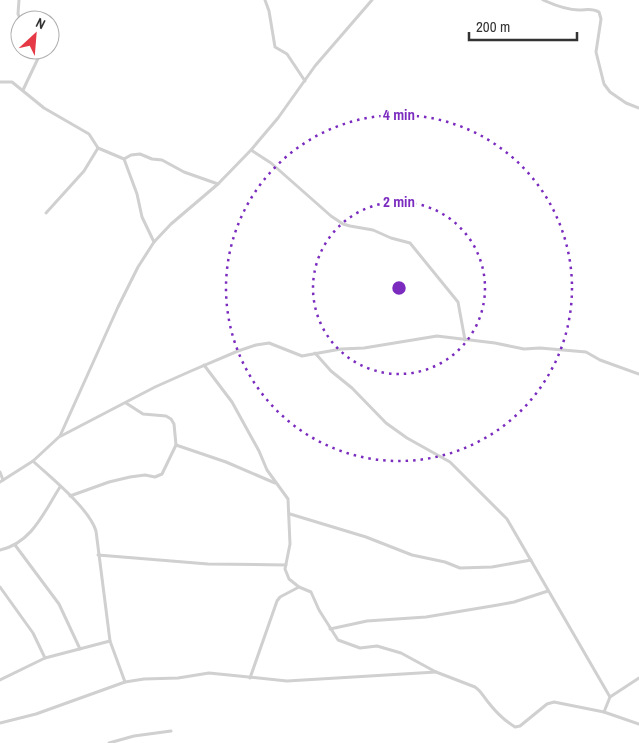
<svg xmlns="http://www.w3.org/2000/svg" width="639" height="743" viewBox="0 0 639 743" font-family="'Archivo Narrow',sans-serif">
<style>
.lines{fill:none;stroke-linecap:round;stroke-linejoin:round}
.minor{stroke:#d0d0d0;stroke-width:3}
.ring{fill:none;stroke:#7b2cbf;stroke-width:2.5;stroke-dasharray:2.5 5}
.centre{fill:#7b2cbf;stroke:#fff;stroke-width:2.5}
.ring-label{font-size:15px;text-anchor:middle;font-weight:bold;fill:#7b2cbf;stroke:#fff;stroke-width:5;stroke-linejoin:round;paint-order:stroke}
</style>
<rect width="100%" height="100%" fill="#fff"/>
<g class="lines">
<g class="minor">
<polyline points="19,0 18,14 21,20"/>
<polyline points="265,0 269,11 275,47 287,54 305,81"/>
<path d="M 543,0 C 554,5 566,10 579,10 C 587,10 592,8 599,12 L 601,19 L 596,52 L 604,84 L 610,92 L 626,103 L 639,108"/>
<polyline points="0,82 12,82 44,108 89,134 98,148 124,159 137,194 142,217 154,242"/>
<polyline points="23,90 42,50"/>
<polyline points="251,150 271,163 331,216 343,224 350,226 373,230 391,238 410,243 458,302 465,340"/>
<polyline points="124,159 131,155 140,154 152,159 162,160 184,172 218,184"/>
<polyline points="46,213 84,171 98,148"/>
<polyline points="315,353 331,371 352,388 386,423 407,438 450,462 507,519 610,697"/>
<path d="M 204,365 L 232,402 L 259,451 L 267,470 L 288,499 L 290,544 L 285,569 L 289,579 L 299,587 L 311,592 L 319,610 L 338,640 L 360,648 L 377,646 L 401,653 L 436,672 L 475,687 C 481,691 483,696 488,702 C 495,711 505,721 515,727 L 520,726 L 547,704 L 554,702 L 604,712 L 639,724"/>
<polyline points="61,436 155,387 191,371 238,351 256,345 269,343 302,356 341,349 364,348 437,336 495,343 524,349 540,348 586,352 600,360 639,374"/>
<polyline points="176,445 226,462 275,483"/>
<path d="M 33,461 C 51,478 89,508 96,531 L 110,641 L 125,682"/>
<polyline points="0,472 3,480"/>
<polyline points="0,482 33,461 60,436 118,307 138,267 154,242 171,224 218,184 251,150 278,118 315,66 372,0"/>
<polyline points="70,496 109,482 130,477 145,475 155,477 162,474 176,445 174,424 171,419 166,416 143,414 126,403"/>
<polyline points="290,514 366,537 412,555 445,562 460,568 492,567 531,560"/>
<polyline points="15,545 59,604 80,649"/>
<path d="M 0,550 C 32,543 44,512 60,487"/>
<polyline points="98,555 208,564 286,565"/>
<polyline points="0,587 33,633 45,658"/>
<polyline points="330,629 367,621 426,617 498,605 514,602 548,591"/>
<polyline points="250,678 277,601 280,597 299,587"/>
<polyline points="0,680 45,658 110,641"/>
<polyline points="604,712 610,697 639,678"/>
<polyline points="0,723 36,714 125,682 144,679 178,678 209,673 287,681 436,672"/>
<polyline points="109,743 134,736 171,731"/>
</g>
</g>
<g class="ring">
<circle cx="399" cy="288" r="86"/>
<circle cx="399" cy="288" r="173"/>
</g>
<circle cx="399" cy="288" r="8" class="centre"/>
<g class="ring-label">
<text x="399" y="120">4 min</text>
<text x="399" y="207">2 min</text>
</g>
<g transform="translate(35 35) rotate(26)"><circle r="24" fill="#ffffff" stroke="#adadad"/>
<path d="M0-4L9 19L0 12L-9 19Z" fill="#e63946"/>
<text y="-8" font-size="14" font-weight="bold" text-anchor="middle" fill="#333333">N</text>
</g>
<path d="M469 32v8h108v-8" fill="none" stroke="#333333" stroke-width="2.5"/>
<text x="476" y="32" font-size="15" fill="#333333" stroke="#ffffff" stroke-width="4" paint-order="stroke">200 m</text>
</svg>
